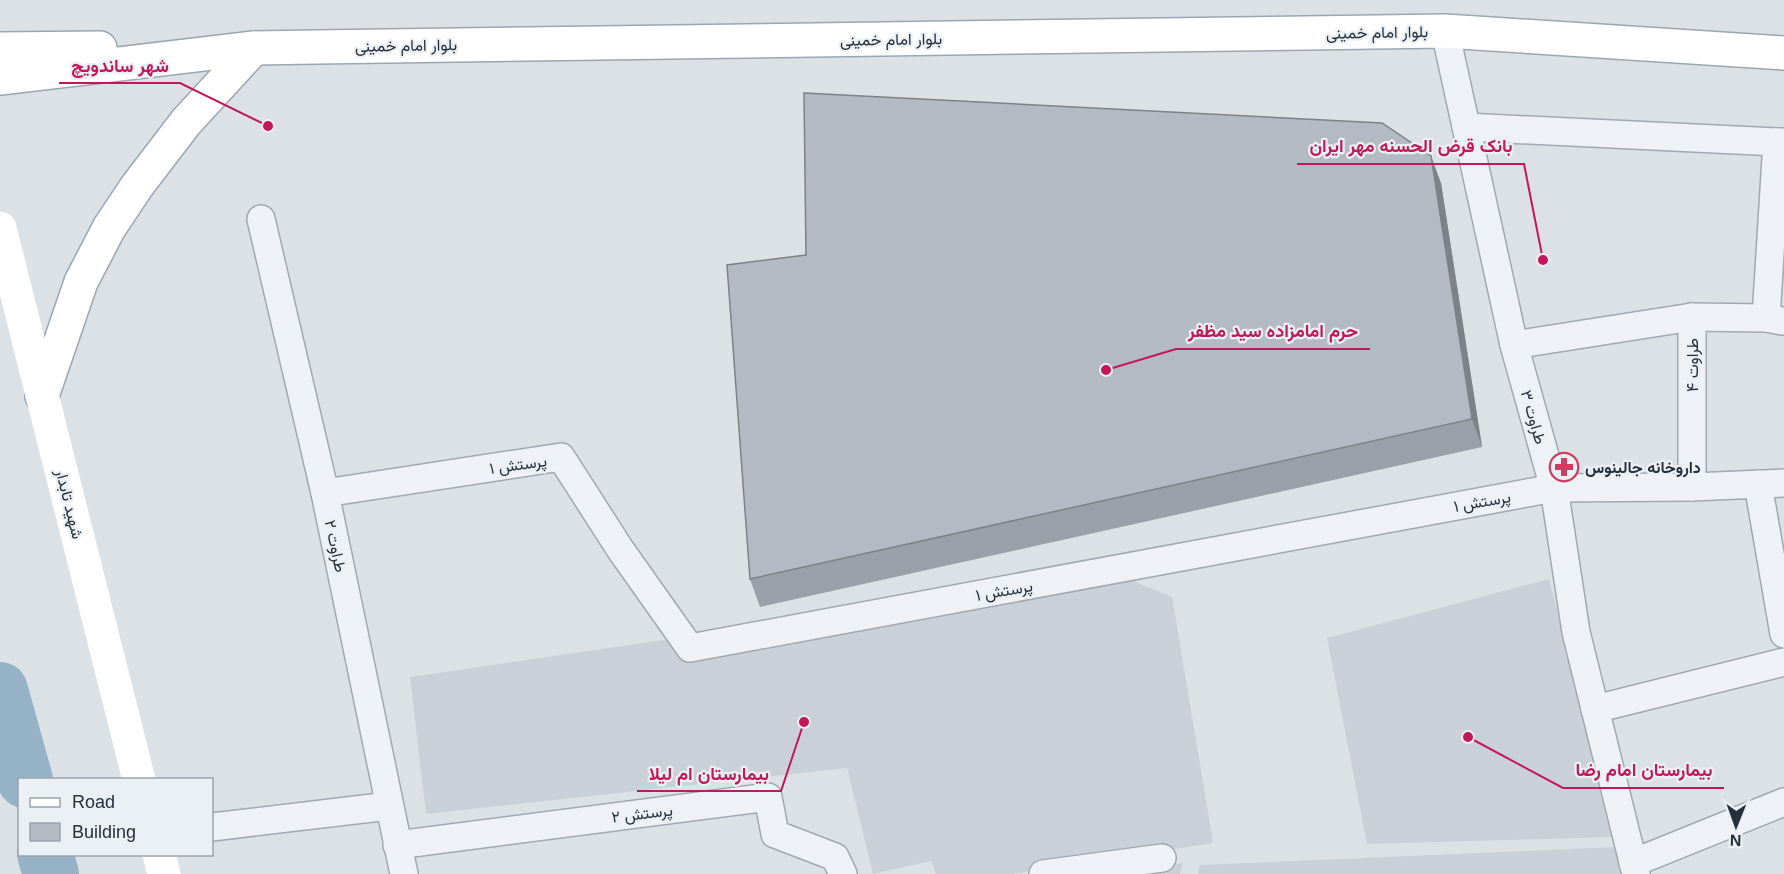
<svg xmlns="http://www.w3.org/2000/svg" width="1784" height="874" viewBox="0 0 1784 874" font-family="Arial,Vazirmatn,sans-serif">
<style>
.built{fill:#cad0d8}
.lines{fill:none;stroke-linecap:round;stroke-linejoin:round}
.river{stroke:#96b2c7;stroke-width:56}
.street-casing{stroke:#a2a8b0;stroke-width:30}
.primary-casing{stroke:#9ba6b2;stroke-width:36}
.street{stroke:#eef1f5;stroke-width:27}
.secondary{stroke:#fff;stroke-width:33}
.primary{stroke:#fff;stroke-width:33}
.wall{fill:#9aa0a8}
.shaded-wall{fill:#7d8288}
.building{fill:#b3bac3;stroke:#7d8288;stroke-width:1.5}
.labels{text-anchor:middle;stroke-width:4.5;stroke-linejoin:round;paint-order:stroke}
.street-label{font-size:16px;fill:#26303c;stroke:#ebf0f4}
.poi-label{font-size:16px;font-weight:bold;fill:#26303c;stroke:#ebf0f4;text-anchor:start}
.leader{fill:none;stroke:#c2185b;stroke-width:2}
.callout-dot{fill:#c2185b;stroke:#ebf0f4;stroke-width:2}
.callout-label{font-size:18px;text-anchor:middle;font-weight:bold;fill:#c2185b;stroke:#ebf0f4;stroke-width:4.5;stroke-linejoin:round;paint-order:stroke}
</style>
<rect width="100%" height="100%" fill="#dce1e6"/>
<g class="built">
<polygon points="1116,574 1172,597 1213,843 1013,874 936,874 931,861 873,874 847,768 426,814 410,677"/>
<polygon points="1549,579 1615,837 1367,844 1327,638"/>
<polygon points="1617,847 1623,874 1198,874 1200,865"/>
<polygon points="1183,863 1180,874 1123,874"/>
</g>
<g class="lines">
<g class="river">
<polyline points="0,690 25,780"/>
<polyline points="45,854 51,874"/>
</g>
<g class="street-casing">
<g id="street">
<polyline points="1445,31 1514,345 1554,488 1576,632 1636,874"/>
<polyline points="1466,127 1777,142"/>
<polyline points="261,219 325,493 404,874"/>
<polyline points="1782,321 1766,318 1777,142 1784,142"/>
<polyline points="1514,345 1692,317"/>
<polyline points="1758,484 1784,634"/>
<polyline points="1692,487 1692,317 1766,318"/>
<polyline points="325,493 561,457 620,549 690,648 1554,488 1692,487 1784,483"/>
<polyline points="1595,709 1784,662"/>
<polyline points="212,827 389,806"/>
<polyline points="397,845 768,797 775,834 835,857 843,874"/>
<polyline points="1633,863 1784,802"/>
<polyline points="1043,874 1162,858"/>
</g>
</g>
<g class="primary-casing">
<g id="primary">
<polyline points="0,49 100,48"/>
<polyline points="0,78 254,48 316,47 1445,31 1784,53"/>
<polyline points="42,396 81,282 109,228 137,186 186,122 254,48"/>
</g>
</g>
<use href="#street" class="street"/>
<g class="secondary">
<polyline points="0,228 139,780"/>
<polyline points="159,854 164,874"/>
</g>
<use href="#primary" class="primary"/>
</g>
<polygon class="wall" points="1441,183 1482,447 760,607 750,579 806,255"/>
<polygon class="shaded-wall" points="1431,156 1441,183 1482,447 1472,419"/>
<polygon class="building" points="804,93 1382,123 1431,156 1472,419 750,579 727,265 806,255"/>
<defs>
<g id="pharmacy-ring" transform="scale(1.5)"><circle r="9.5" fill="#ebf0f4" stroke="#cf3d60" stroke-width="1.5"/><path d="M-2-6h4v4h4v4h-4v4h-4v-4h-4v-4h4Z" fill="#cf3d60"/></g>
</defs>
<g fill-rule="evenodd">
<use href="#pharmacy-ring" x="1564" y="467"/>
</g>
<g class="labels">
<g class="street-label">
<text transform="translate(1377 32) rotate(-1)" y="6">بلوار امام خمینی</text>
<text transform="translate(891 39) rotate(-1)" y="6">بلوار امام خمینی</text>
<text transform="translate(406 45) rotate(-1)" y="6">بلوار امام خمینی</text>
<text transform="translate(1692 365) rotate(-90)" y="6">طراوت ۴</text>
<text transform="translate(1534 417) rotate(74)" y="6">طراوت ۳</text>
<text transform="translate(518 464) rotate(-8)" y="6">پرستش ۱</text>
<text transform="translate(1482 501) rotate(-10)" y="6">پرستش ۱</text>
<text transform="translate(70 504) rotate(76)" y="6">شهید تابدار</text>
<text transform="translate(336 546) rotate(78)" y="6">طراوت ۲</text>
<text transform="translate(1004 590) rotate(-10)" y="6">پرستش ۱</text>
<text transform="translate(642 813) rotate(-7)" y="6">پرستش ۲</text>
</g>
<g class="poi-label">
<text x="1585" y="473">داروخانه جالینوس</text>
</g>
</g>
<path class="leader" d="M268 126L180 83H59M1543 260L1524 164H1297M1106 370L1176 349H1370M1468 737L1563 788H1724M804 722L781 791H637"/>
<g class="callout-dot">
<circle cx="268" cy="126" r="6"/>
<circle cx="1543" cy="260" r="6"/>
<circle cx="1106" cy="370" r="6"/>
<circle cx="1468" cy="737" r="6"/>
<circle cx="804" cy="722" r="6"/>
</g>
<g class="callout-label">
<text x="120" y="72">شهر ساندویچ</text>
<text x="1411" y="152">بانک قرض الحسنه مهر ایران</text>
<text x="1273" y="337">حرم امامزاده سید مظفر</text>
<text x="1644" y="776">بیمارستان امام رضا</text>
<text x="709" y="780">بیمارستان ام لیلا</text>
</g>
<rect x="18" y="778" width="195" height="78" fill="#ebf0f4" stroke="#9ca3aa" stroke-width="1.5"/>
<rect x="30" y="798" width="30" height="9" fill="#ffffff" stroke="#9ca3aa" stroke-width="1.5"/>
<text x="72" y="808" font-size="18" fill="#26303c">Road</text>
<rect x="30" y="823" width="30" height="18" fill="#b3bac3" stroke="#9ca3aa" stroke-width="1.5"/>
<text x="72" y="838" font-size="18" fill="#26303c">Building</text>
<g transform="translate(1736 826) rotate(181)" stroke="#ebf0f4" stroke-width="4.5" paint-order="stroke">
<path d="M0-4.5L10 22L0 15L-10 22Z" fill="#26303c"/>
<text y="-9" font-size="16" font-weight="bold" text-anchor="middle" fill="#26303c">N</text>
</g>
</svg>
